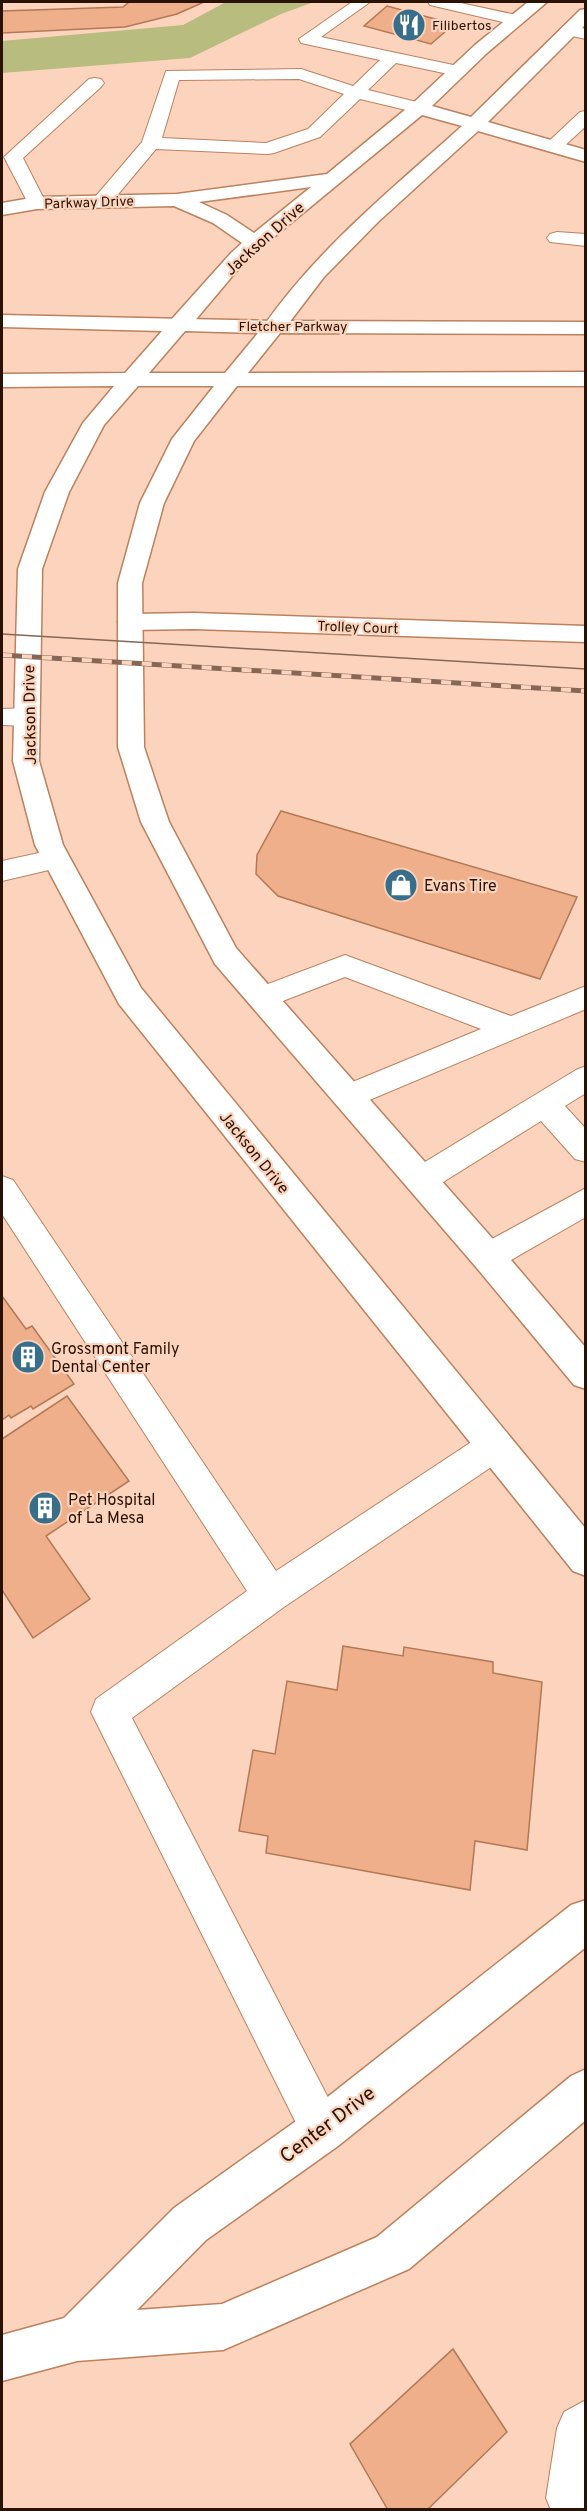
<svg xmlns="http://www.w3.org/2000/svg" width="587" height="2511" viewBox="0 0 587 2511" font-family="Overpass,sans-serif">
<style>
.green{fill:#b8bc7e}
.building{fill:#eeaf8a;stroke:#b37855;stroke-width:1.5}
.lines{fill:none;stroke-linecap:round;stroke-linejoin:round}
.lane-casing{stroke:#bd815d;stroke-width:2}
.street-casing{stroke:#bd815d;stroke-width:3}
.secondary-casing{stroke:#bd815d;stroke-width:3}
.primary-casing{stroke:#bd815d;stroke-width:3}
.lane{fill:#fff;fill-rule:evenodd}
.street{fill:#fff;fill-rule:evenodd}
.secondary{fill:#fff;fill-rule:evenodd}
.primary{fill:#fff;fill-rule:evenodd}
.tram{stroke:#866756;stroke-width:1.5}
.rail-casing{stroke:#866756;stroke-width:5}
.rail{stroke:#fcd4be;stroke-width:4;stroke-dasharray:10;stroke-linecap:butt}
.labels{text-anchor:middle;stroke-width:4.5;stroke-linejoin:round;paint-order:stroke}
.far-poi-label{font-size:14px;fill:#291204;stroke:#fcd4be;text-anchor:start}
.far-street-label{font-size:14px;fill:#291204;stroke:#fcd4be}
.street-label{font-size:16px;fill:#291204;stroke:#fcd4be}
.poi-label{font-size:16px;fill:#291204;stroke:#fcd4be;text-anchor:start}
.near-street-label{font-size:20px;fill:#291204;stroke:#fcd4be}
</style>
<rect width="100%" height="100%" fill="#fcd4be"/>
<polygon class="green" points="226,2 314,2 281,14 190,58 2,73 2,41 183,25"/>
<g class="building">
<polygon points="129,2 204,2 177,14 125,27 2,33 2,11 123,7"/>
<polygon points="387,6 454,24 431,44 364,26"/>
<polygon points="281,811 577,897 540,979 278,896 256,874 257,855"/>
<polygon points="2,1296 26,1329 32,1326 74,1384 33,1409 31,1406 11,1418 9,1415 2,1420"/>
<polygon points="67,1396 129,1481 46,1536 90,1599 33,1638 2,1590 2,1439"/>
<polygon points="343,1646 403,1656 404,1647 493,1662 493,1673 542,1682 527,1850 475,1841 470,1890 266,1853 268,1836 239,1831 253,1750 275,1754 287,1681 337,1690"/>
<polygon points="453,2349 507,2432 427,2510 388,2510 350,2444"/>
</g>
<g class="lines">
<g class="lane-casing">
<g id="lane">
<path d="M 352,2 L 370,2 L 321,37 L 458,66 L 464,67 L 467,71 L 464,75 L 458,76 L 396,63 L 368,90 L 425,104 L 428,108 L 425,112 L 419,113 L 360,99 L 320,137 L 274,153 L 268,154 L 156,149 L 110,204 L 96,204 L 94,200 L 96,196 L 142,142 L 166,71 L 301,69 L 353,86 L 380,60 L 301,43 L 299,39 ZM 299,79 L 344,94 L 308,129 L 266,143 L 162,138 L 179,80 Z"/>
<polygon points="428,2 456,2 521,16 523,20 515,25 430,5"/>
<polygon points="569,25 586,29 586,39 563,34 561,30 563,26"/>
<polygon points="95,78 101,79 104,83 101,87 23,158 46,203 44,207 30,207 4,157 89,79"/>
<polygon points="586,111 586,126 559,151 547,151 544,147 547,143 580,112"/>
<polygon points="557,232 586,234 586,246 550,242 547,238 550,234"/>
<polygon points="27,708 36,711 40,717 36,723 27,726 2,725 2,709"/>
<polygon points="57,849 66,852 70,859 66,866 2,881 2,861"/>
<polygon points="345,955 511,1016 586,986 586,1009 348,1109 338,1106 333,1097 338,1088 481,1029 345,977 262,1009 252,1006 248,998 252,990"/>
<polygon points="586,1066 586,1093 565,1106 586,1129 586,1162 575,1159 541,1121 432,1189 421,1193 410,1189 406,1180 410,1171 576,1070"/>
<polygon points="2,1176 13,1180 276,1571 482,1435 494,1430 506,1435 511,1446 506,1457 284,1607 132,1718 337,2115 343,2130 337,2145 322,2151 307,2145 91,1712 96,1699 247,1591 2,1214"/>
<polygon points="586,1188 586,1217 499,1267 488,1271 477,1267 472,1257 477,1247"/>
<polygon points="586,2400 586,2510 551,2510 546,2498 557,2428 564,2412"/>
</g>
</g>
<g class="street-casing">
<polygon id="street" points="194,613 586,626 586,642 194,629 131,630 122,628 118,622 122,616 131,614"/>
</g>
<g class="secondary-casing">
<g id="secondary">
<path d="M 528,2 L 547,2 L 487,53 L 432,106 L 471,117 L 580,10 L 586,9 L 586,24 L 488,122 L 586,150 L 586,162 L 478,131 L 378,222 L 324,277 L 282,332 L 274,333 L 266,332 L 263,327 C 317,249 392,189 462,126 L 422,115 L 245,261 L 187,330 L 179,331 L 171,330 L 168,325 L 171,320 L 231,253 L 242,243 L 213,223 L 174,206 L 37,209 L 2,215 L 2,203 L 37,197 L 177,194 L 327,174 L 412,104 L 475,45 ZM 311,187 L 254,233 L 227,215 L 199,202 Z"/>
<polygon points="586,1900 586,1947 338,2146 206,2240 137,2310 222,2304 377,2237 571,2076 586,2069 586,2120 409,2269 223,2350 77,2361 2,2381 2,2335 64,2318 174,2208 306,2114 571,1905"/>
</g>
</g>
<g class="primary-casing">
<path id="primary" d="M 2,315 L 274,321 L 586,322 L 586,334 L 280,333 L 248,373 L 586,372 L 586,386 L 237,386 L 194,441 L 164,503 L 142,583 L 144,747 L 169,822 L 236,948 L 500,1247 L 586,1348 L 586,1389 L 574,1385 L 476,1267 L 215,964 L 141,822 L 118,747 L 118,583 L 140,503 L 172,439 L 214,386 L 138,386 L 104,425 L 69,492 L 42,569 L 39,761 L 63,845 L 141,988 L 586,1529 L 586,1576 L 573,1571 L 119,1004 L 35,845 L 13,761 L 18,569 L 45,492 L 83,423 L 114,386 L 2,387 L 2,374 L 125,373 L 162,331 L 2,327 ZM 185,331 L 258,333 L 225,373 L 149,373 Z"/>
</g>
<use href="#lane" class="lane"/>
<use href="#street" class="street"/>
<use href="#secondary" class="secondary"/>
<use href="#primary" class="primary"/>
<polyline class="tram" points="2,634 586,669"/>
<g class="rail-casing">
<polyline id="rail" points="2,655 586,691"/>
</g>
<use href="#rail" class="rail"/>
</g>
<defs>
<g id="restaurant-disc" transform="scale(1.725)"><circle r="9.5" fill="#376e89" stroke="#fcd4be"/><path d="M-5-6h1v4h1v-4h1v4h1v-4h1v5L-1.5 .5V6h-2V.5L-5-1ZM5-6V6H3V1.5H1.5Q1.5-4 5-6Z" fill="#fff"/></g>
<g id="shop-disc" transform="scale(1.725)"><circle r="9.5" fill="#376e89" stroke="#fcd4be"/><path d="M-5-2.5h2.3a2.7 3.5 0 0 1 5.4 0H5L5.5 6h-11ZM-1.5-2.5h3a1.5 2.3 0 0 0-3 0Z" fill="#fff"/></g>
<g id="building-disc" transform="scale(1.725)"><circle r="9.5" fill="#376e89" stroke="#fcd4be"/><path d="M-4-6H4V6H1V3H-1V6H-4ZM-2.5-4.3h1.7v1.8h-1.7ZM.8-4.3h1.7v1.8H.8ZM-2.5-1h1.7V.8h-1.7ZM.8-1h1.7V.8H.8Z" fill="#fff"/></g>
</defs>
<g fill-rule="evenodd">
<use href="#restaurant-disc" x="409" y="25"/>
<use href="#shop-disc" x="401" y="885"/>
<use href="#building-disc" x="28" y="1357"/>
<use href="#building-disc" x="45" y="1508"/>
</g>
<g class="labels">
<g class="far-poi-label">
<text x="432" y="30">Filibertos</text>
</g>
<g class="far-street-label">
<text transform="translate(89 202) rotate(-2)" y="5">Parkway Drive</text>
<text x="293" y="331">Fletcher Parkway</text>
<text transform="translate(358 627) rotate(2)" y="5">Trolley Court</text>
</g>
<g class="street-label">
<text transform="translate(264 238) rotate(-42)" y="6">Jackson Drive</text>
<text transform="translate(29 715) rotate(-91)" y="6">Jackson Drive</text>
<text transform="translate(255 1152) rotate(51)" y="6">Jackson Drive</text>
</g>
<g class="poi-label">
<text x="424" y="891">Evans Tire</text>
<text x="51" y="1354">Grossmont Family<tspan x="51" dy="18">Dental Center</tspan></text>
<text x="68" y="1505">Pet Hospital<tspan x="68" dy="18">of La Mesa</tspan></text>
</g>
<g class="near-street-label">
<text transform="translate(327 2124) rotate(-37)" y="7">Center Drive</text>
</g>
</g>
<rect width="587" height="2511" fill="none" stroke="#291204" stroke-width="6"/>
</svg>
